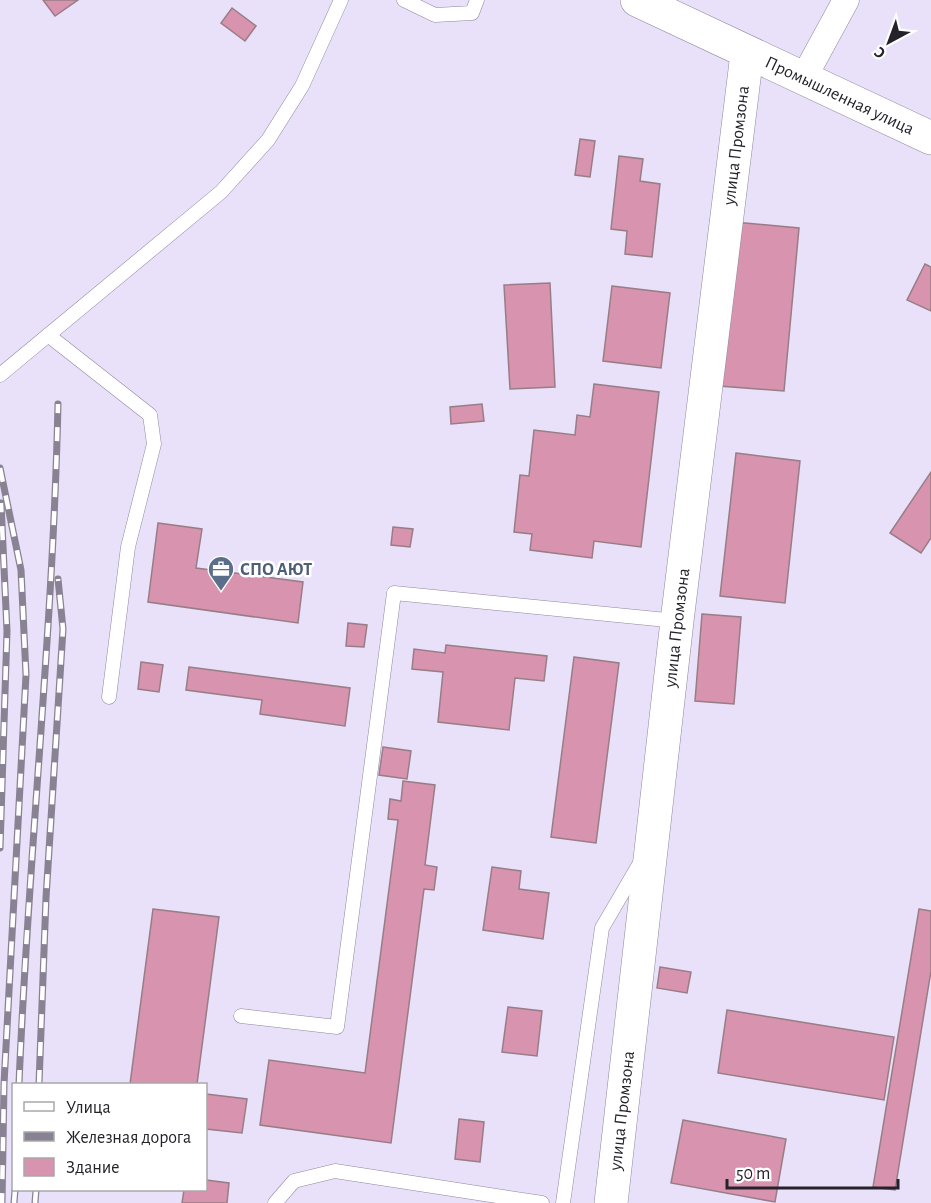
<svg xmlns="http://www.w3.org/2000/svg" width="931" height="1203" viewBox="0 0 931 1203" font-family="'Alegreya Sans',sans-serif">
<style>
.building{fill:#d894ae;stroke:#977d86;stroke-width:1.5}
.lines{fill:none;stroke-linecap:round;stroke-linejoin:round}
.service-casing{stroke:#90879e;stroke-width:15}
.minor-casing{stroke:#90879e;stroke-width:27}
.secondary-casing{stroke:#90879e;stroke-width:34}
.service{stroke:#fff;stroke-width:14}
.minor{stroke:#fff;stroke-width:26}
.secondary{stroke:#fff;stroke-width:33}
.rail-casing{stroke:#888293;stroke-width:7}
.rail{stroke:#fff;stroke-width:4.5;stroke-dasharray:14;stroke-linecap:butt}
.labels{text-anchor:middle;stroke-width:5;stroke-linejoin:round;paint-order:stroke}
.street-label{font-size:18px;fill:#26222b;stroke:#fff}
.service-label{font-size:18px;font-weight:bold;fill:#4e5e75;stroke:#fff;text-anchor:start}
</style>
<rect width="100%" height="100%" fill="#e9e0f9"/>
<g class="building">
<polygon points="43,0 78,0 55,16"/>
<polygon points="232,8 256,26 245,41 221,23"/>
<polygon points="580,139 595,141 590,177 575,175"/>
<polygon points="619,156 643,159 640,181 660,184 652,257 625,254 627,231 611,229"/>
<polygon points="734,222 799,228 784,391 719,386"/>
<polygon points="925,264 931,267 931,311 907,300"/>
<polygon points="550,283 555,387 510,389 504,285"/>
<polygon points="612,286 670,293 661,368 603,361"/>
<polygon points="594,384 659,392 641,547 594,541 592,558 530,550 532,534 514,532 520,475 529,476 534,430 575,435 577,415 590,417"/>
<polygon points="482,404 484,421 451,424 450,407"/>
<polygon points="736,453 800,461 785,603 720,596"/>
<polygon points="931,472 931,538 921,553 890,533"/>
<polygon points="158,523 202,529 196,568 303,582 298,623 148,602"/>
<polygon points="393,527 413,529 410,547 391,545"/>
<polygon points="702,614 741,617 734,704 695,701"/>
<polygon points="348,623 367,625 364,647 346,646"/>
<polygon points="446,645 547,656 544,681 515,678 509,730 438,722 443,672 412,669 414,649 445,653"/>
<polygon points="574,657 619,663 596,843 551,837"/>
<polygon points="141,662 163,665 159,692 138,689"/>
<polygon points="189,667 350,688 345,726 260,714 262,700 186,690"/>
<polygon points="383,747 411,751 407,779 379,775"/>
<polygon points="403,781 435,785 425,865 437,867 434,890 424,889 391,1143 260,1125 269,1060 365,1073 398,820 388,819 390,799 401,801"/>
<polygon points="492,867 521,871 519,889 549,893 543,939 483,930"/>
<polygon points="153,909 219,917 197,1084 130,1084"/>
<polygon points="919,909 931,911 931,971 895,1190 873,1187"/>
<polygon points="660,967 691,972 687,993 657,988"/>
<polygon points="508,1007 542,1011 537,1056 502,1052"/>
<polygon points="727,1010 894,1037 884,1100 718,1073"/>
<polygon points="206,1094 247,1099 242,1133 206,1129"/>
<polygon points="459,1119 484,1122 480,1162 455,1159"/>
<polygon points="683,1120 786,1139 775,1202 671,1183"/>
<polygon points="206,1180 229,1183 227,1203 182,1203 184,1190 206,1190"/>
</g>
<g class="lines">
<g class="service-casing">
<g id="service">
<polyline points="404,0 435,15 472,13 477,0"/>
<polyline points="48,335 150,415 154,444 128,547 109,697"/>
<polyline points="0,375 221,192 268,140 302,86 341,0"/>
<polyline points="241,1016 337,1027 394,593 677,621"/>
<polyline points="275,1203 294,1181 335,1171 542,1203"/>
<polyline points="563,1203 602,928 640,863"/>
</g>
</g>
<g class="minor-casing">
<polyline id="minor" points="803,79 846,0"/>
</g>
<g class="secondary-casing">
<g id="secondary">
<path id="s1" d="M 637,0 L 931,138"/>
<path id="s2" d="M 611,1203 L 677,621 L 747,54"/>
</g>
</g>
<use href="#service" class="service"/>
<use href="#minor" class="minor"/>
<use href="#secondary" class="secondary"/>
<g class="rail-casing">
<g id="rail">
<polyline points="0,468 21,570 26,675 4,1084 2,1203"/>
<polyline points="0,848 7,631 1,503"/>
<path d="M 19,1084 C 28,858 53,632 58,404"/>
<polyline points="39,1084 46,898 63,629 58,579"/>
<polyline points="14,1203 15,1190"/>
<polyline points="35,1203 36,1190"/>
</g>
</g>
<use href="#rail" class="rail"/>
</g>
<defs>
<g id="office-pin" transform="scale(1.35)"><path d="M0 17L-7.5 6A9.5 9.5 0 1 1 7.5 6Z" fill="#5c6f8a" stroke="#fff"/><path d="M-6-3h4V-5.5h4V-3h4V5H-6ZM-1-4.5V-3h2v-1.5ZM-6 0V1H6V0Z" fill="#fff"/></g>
</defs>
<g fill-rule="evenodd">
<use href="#office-pin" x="221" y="569"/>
</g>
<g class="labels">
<g class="street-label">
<text dy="6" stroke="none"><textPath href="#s1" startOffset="224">Промышленная улица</textPath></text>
<text dy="6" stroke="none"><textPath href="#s2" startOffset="1065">улица Промзона</textPath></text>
<text dy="6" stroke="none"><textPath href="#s2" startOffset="579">улица Промзона</textPath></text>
<text dy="6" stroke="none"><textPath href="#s2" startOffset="93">улица Промзона</textPath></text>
</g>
<g class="service-label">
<text x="240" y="575">СПО АЮТ</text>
</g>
</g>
<rect x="12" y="1083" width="195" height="108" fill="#ffffff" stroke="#a8a7aa" stroke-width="1.5"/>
<rect x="24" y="1102" width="30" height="9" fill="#ffffff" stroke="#a8a7aa" stroke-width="1.5"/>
<text x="66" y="1113" font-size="18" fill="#26222b">Улица</text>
<rect x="24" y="1132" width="30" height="9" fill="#888293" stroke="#a8a7aa" stroke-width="1.5"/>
<text x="66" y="1143" font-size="18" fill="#26222b">Железная дорога</text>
<rect x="24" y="1158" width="30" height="18" fill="#d894ae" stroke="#a8a7aa" stroke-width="1.5"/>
<text x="66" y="1173" font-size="18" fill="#26222b">Здание</text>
<g transform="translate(889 42) rotate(221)" stroke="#ffffff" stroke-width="4.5" paint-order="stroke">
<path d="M0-4.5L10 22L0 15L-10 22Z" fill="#26222b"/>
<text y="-9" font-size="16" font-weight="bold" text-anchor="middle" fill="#26222b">С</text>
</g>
<path d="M727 1179v9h171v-9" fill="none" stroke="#26222b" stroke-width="3"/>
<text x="736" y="1179" font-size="18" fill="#26222b" stroke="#ffffff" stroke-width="4.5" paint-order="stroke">50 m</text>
</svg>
